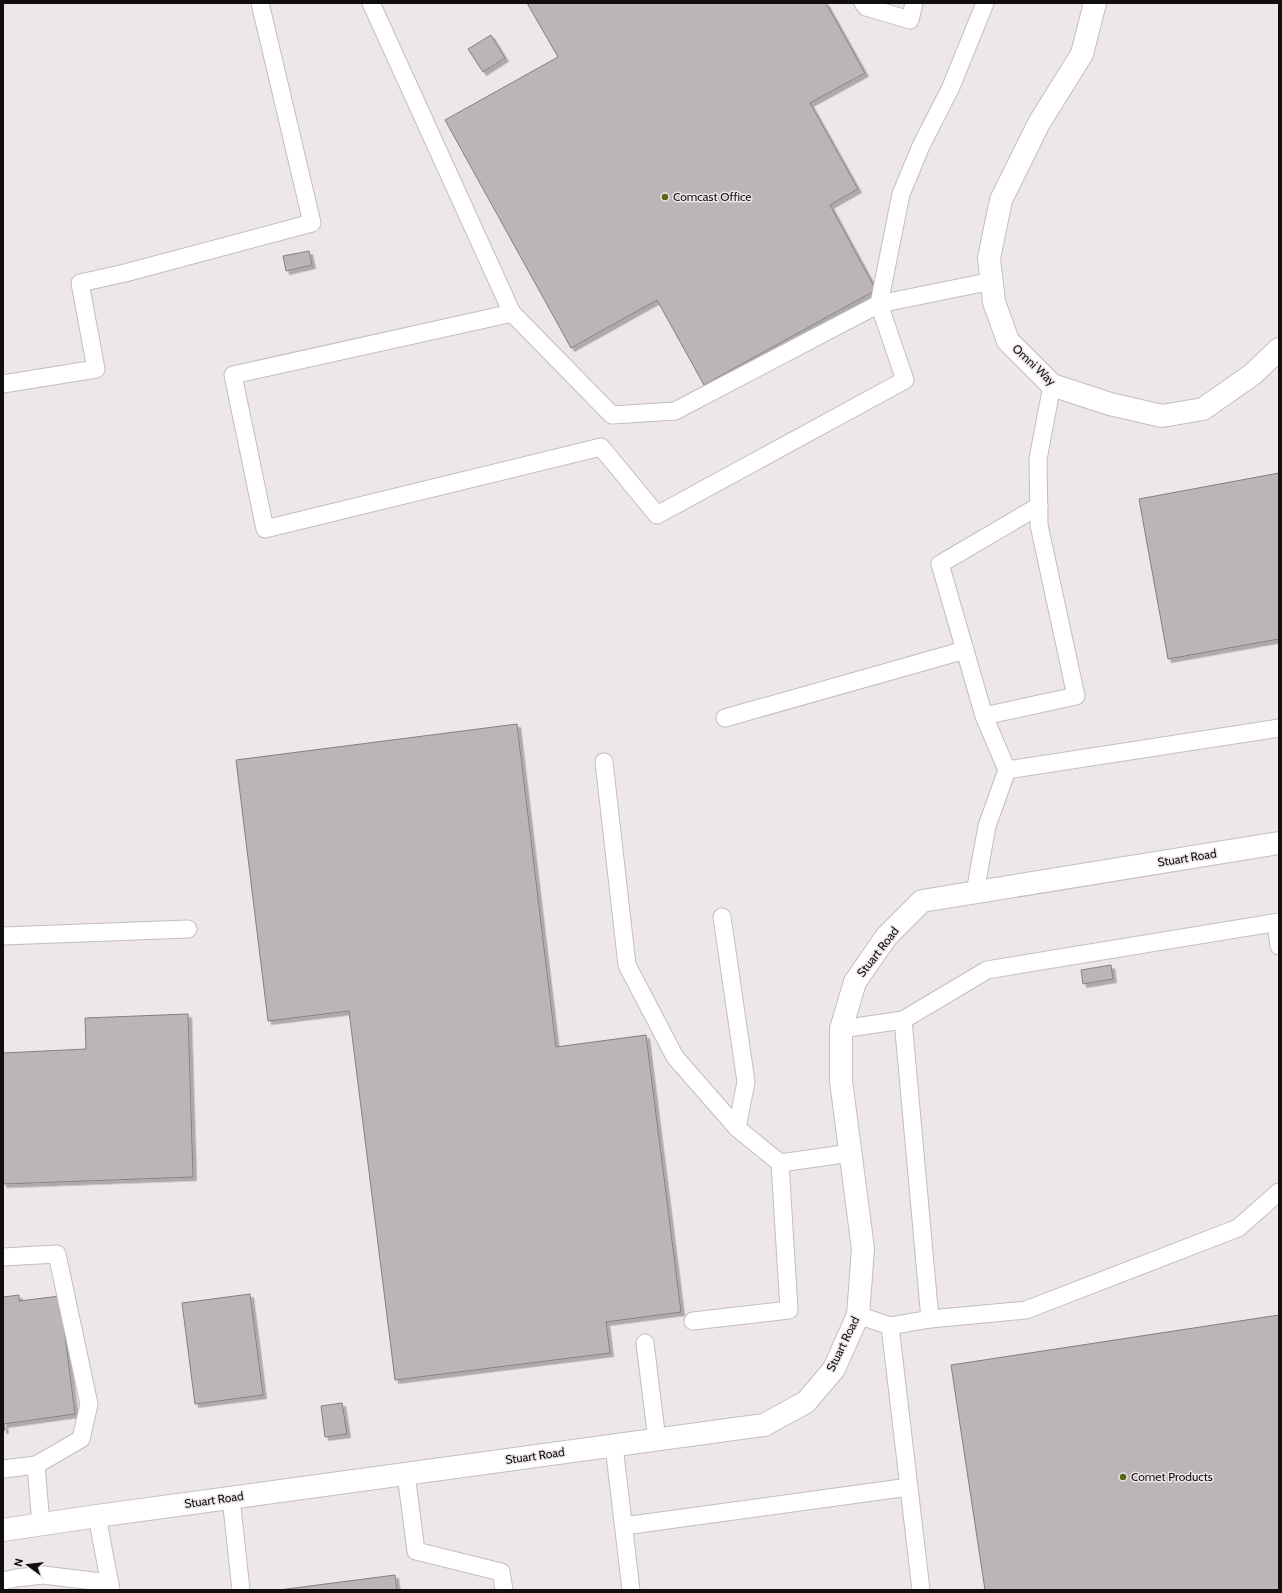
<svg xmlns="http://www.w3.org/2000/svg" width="1282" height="1593" viewBox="0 0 1282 1593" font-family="Cabin,sans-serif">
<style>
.building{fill:#bbb4b9;stroke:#857f83;filter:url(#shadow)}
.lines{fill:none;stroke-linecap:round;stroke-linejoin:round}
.lane-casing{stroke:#c3bdc2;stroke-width:19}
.street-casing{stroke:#c3bdc2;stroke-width:24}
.lane{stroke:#fff;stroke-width:17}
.street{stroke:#fff;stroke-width:22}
.poi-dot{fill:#546816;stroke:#ede6eb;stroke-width:1.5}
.labels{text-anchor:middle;stroke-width:3;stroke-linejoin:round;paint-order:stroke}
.poi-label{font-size:12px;fill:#110e10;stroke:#ede6eb;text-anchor:start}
.street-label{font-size:12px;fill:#110e10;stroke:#ede6eb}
</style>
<defs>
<filter id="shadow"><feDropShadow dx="3.5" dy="3.5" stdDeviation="0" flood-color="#0004"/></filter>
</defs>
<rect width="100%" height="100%" fill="#ede6eb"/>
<g class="building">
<polygon points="527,3 826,3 865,73 810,103 858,189 830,205 876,290 704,385 657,300 571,348 445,120 558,57"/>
<polygon points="491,35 505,58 483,72 468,49"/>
<polygon points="309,251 312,265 286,271 283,256"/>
<polygon points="1279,473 1279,639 1168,659 1139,499"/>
<polygon points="517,724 556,1047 646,1035 681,1312 606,1322 610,1353 395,1380 349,1011 268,1021 236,760"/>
<polygon points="1111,965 1113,979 1083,984 1081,970"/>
<polygon points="188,1014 193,1177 3,1184 3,1053 86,1049 85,1018"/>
<polygon points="250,1294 263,1395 195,1404 182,1303"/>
<polygon points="19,1295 19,1301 60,1296 75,1414 4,1424 5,1430 3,1430 3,1297"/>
<polygon points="1279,1315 1279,1590 985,1590 951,1365"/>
<polygon points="342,1403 347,1434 325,1437 321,1406"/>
<polygon points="395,1575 397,1590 279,1590"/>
</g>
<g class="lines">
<g class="lane-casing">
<g id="lane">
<polyline points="371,3 512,313 233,375 265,529 601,447 657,515 905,380 879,304 992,281"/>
<polyline points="863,3 866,7 910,20 914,3"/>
<polyline points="512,313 612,415 675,411 879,304 901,194 921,146 951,87 985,3"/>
<polyline points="3,384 96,369 80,283 125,273 312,223 260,3"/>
<polyline points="984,716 1076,696 1039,525 1038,459 1052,385"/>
<polyline points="725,718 965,650"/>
<polyline points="604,762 627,965 675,1057 737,1128 780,1163"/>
<polyline points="1007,770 1279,728"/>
<polyline points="975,892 987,826 1007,770 984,716 940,564 1039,506"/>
<polyline points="722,917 746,1082 737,1128"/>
<polyline points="1276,923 1279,946"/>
<polyline points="3,936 188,929"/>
<polyline points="903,1020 987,970 1279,922"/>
<polyline points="841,1029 903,1020 930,1319 890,1326"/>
<polyline points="3,1257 57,1254 89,1404 81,1439 36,1465"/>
<polyline points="858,1315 890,1326 921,1590"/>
<polyline points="930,1319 1026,1310 1238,1228 1279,1192"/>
<polyline points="693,1321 789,1310 780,1163 851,1153"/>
<polyline points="645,1343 657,1440"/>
<polyline points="614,1446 631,1590"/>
<polyline points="3,1469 36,1465 41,1525"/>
<polyline points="406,1474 416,1551 501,1572 504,1590"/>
<polyline points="231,1498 241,1590"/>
<polyline points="97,1516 111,1590"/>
<polyline points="624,1526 909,1487"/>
<polyline points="3,1581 16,1578 43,1575 110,1583"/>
</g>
</g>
<g class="street-casing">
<g id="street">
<polyline points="1095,3 1082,54 1039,123 1001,200 989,258 994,302 1008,341 1052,385 1110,404 1162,416 1203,409 1253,374 1279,349"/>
<polyline points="3,1530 97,1516 764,1425 806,1402 834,1369 858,1315 863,1249 841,1081 841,1029 855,982 886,937 922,901 1279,843"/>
</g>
</g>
<use href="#lane" class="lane"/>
<use href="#street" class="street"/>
</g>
<g class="poi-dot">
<circle cx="665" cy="197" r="4"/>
<circle cx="1123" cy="1477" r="4"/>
</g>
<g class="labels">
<g class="poi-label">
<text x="673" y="201">Comcast Office</text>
<text x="1131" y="1481">Comet Products</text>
</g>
<g class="street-label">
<text transform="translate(1034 365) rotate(43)" y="4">Omni Way</text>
<text transform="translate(1187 858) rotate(-9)" y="4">Stuart Road</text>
<text transform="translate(878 952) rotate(-52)" y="4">Stuart Road</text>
<text transform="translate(843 1344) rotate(-64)" y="4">Stuart Road</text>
<text transform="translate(535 1456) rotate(-8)" y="4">Stuart Road</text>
<text transform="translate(214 1500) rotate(-8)" y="4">Stuart Road</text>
</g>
</g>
<rect width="1282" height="1593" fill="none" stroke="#110e10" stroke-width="8"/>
<g transform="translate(28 1565) rotate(285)" stroke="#ede6eb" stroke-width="3" paint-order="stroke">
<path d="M0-3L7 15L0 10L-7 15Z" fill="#110e10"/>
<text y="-6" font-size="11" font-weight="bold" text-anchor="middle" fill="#110e10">N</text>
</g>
</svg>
